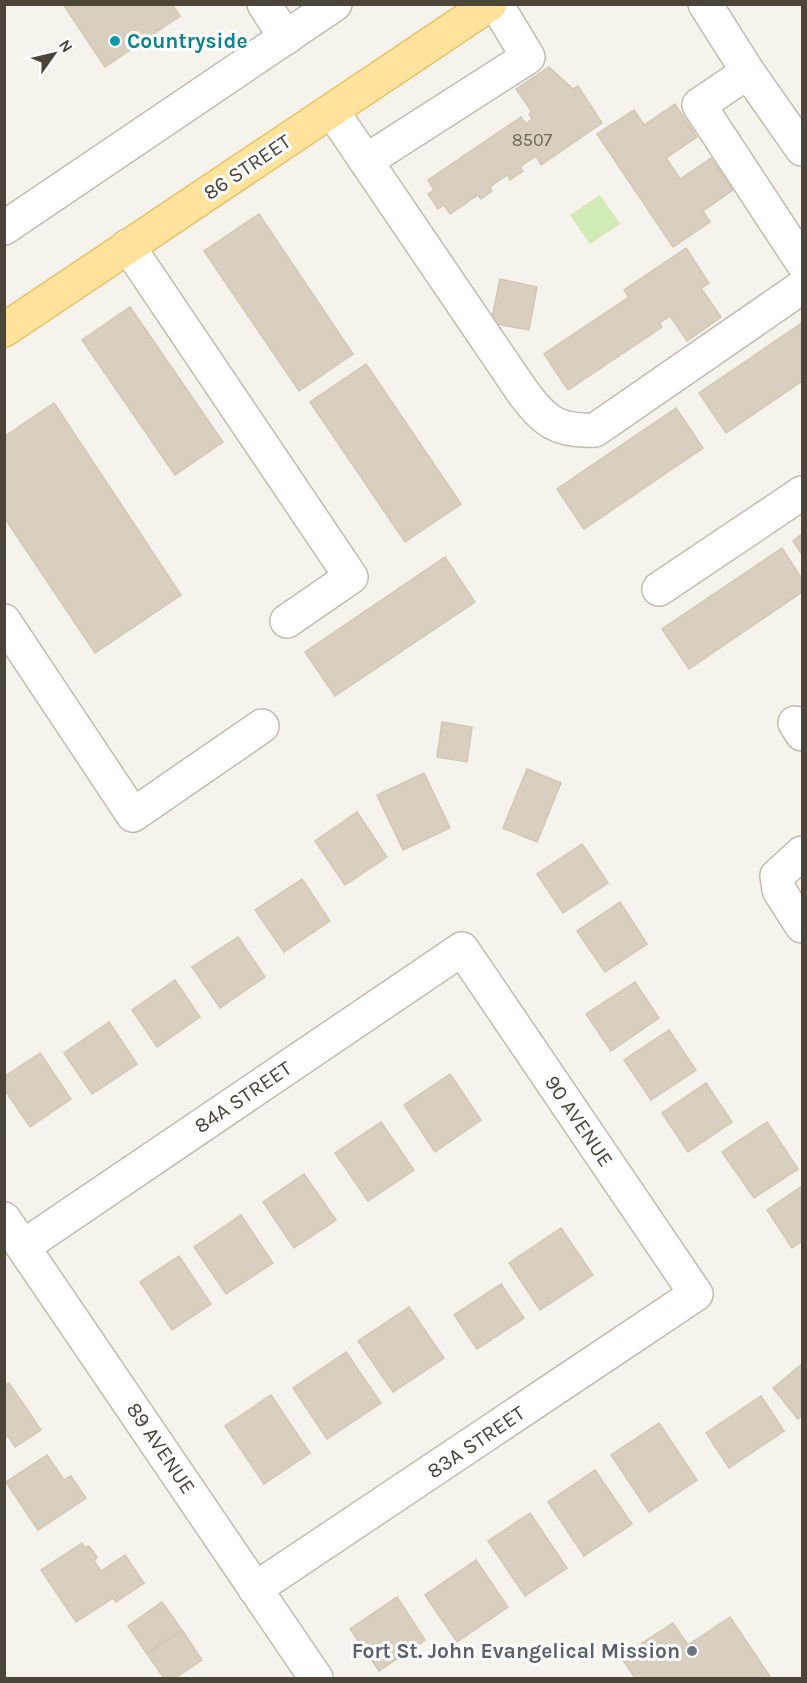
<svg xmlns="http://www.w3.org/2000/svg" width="807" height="1683" viewBox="0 0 807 1683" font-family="Karla,sans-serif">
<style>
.green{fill:#d2eab5}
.building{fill:#d8cfc1;stroke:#d3c7b4;stroke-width:1.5}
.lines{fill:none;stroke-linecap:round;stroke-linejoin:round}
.minor-casing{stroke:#c2bbae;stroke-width:36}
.major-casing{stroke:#e6c16a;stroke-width:36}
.minor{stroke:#fff;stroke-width:33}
.major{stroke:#ffe39c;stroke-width:33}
.culture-dot{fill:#0f9aa8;stroke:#fff;stroke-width:2}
.worship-dot{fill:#6b7280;stroke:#fff;stroke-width:2}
.labels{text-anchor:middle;stroke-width:6;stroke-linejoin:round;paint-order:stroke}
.number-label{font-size:18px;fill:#6e675b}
.culture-label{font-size:21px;font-weight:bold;fill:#0d838f;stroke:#fff;text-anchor:start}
.street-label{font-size:21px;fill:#4b4439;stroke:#fff}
.worship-label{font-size:21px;font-weight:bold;fill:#5b616d;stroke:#fff;text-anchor:end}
</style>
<rect width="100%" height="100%" fill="#f6f3ec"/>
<polygon class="green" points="600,195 620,224 590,244 570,215"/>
<g class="building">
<polygon points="63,4 172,4 180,16 105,67"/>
<polygon points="549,67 573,89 578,86 602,123 541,165 536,156 520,167 523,171 510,180 507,175 490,187 492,191 481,199 478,195 450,214 444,205 438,209 428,194 434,190 428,180 521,117 526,124 532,119 529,114 532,112 516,89"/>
<polygon points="675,104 697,137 666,158 680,179 711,158 733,190 703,211 710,222 673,247 597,134 634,110 644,125"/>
<polygon points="259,214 353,354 299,391 204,251"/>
<polygon points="686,248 709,283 701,288 721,317 687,341 670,316 659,323 662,327 568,390 544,354 629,297 624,290"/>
<polygon points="500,279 537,287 529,330 491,323"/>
<polygon points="130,307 223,442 175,475 82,340"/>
<polygon points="802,323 802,381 726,433 699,393"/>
<polygon points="366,364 461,504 405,542 310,402"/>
<polygon points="54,403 181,595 95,653 4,517 4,437"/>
<polygon points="676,408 703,448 584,529 557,489"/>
<polygon points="802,534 802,555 793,541"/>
<polygon points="782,548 802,579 802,592 689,669 662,629"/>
<polygon points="445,557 475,602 335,696 305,652"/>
<polygon points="442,722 472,727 467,762 437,757"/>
<polygon points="527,769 561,783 537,842 503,828"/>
<polygon points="424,773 450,828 403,850 377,795"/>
<polygon points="357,812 387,857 345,885 315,841"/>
<polygon points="582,844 608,883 563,913 537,874"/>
<polygon points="302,879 330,921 284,952 255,910"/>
<polygon points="620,902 647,944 605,972 577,931"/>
<polygon points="238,937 265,977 220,1008 192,967"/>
<polygon points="175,980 200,1017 157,1047 132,1010"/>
<polygon points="635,982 659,1018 611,1051 586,1014"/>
<polygon points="109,1022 137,1064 92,1094 64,1053"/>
<polygon points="669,1030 696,1070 651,1100 624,1060"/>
<polygon points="40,1053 71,1099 30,1127 4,1089 4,1077"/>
<polygon points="450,1074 481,1120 435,1152 404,1105"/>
<polygon points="706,1083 732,1122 688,1152 662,1113"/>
<polygon points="381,1122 414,1170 368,1201 335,1153"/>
<polygon points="767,1122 798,1169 754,1198 722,1152"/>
<polygon points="304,1174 336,1220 294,1248 263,1202"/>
<polygon points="802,1186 802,1241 792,1248 767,1210"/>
<polygon points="241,1215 273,1263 226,1294 194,1247"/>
<polygon points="561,1228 593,1275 540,1310 509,1263"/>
<polygon points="179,1256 211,1304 172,1330 140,1282"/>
<polygon points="501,1284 524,1318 477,1349 454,1315"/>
<polygon points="409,1307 444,1358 393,1392 358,1341"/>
<polygon points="346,1352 381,1403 327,1439 293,1388"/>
<polygon points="802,1364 802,1416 798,1419 773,1388"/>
<polygon points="9,1383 41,1430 15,1447 8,1436 4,1438 4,1386"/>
<polygon points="271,1395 310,1453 264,1484 225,1426"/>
<polygon points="761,1396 784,1431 729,1468 706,1433"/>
<polygon points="659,1423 697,1480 649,1512 611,1455"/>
<polygon points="47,1455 64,1480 71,1476 86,1498 38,1530 6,1482"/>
<polygon points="595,1470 632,1524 584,1556 548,1502"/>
<polygon points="530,1513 567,1568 525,1596 488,1541"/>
<polygon points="82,1543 84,1547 89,1546 97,1557 94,1561 101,1571 125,1555 144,1583 116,1602 113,1598 76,1622 41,1570"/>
<polygon points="476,1560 508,1607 457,1642 425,1595"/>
<polygon points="397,1597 425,1640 379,1671 350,1629"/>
<polygon points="162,1602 182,1630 147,1654 128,1626"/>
<polygon points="730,1617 771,1678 635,1678 621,1657 673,1623 688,1645"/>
<polygon points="182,1630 202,1660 175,1678 164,1678 147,1654"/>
</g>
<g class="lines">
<g class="minor-casing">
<g id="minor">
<polyline points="264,4 286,38"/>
<polyline points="705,4 748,72 802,149"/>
<polyline points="748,72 699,105 802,262"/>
<path d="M 332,111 L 522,391 C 544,421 557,432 595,430 L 802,287"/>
<polyline points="366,161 528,57 496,4"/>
<polyline points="4,228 335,4"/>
<polyline points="128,246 351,577 287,621"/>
<polyline points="659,589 802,493"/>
<polyline points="4,621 133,815 262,726"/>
<polyline points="795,723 802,734"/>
<polyline points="802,853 777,876 779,890 802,926"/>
<polyline points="4,1219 316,1678"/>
<polyline points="24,1246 462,949 696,1294 255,1589"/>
</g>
</g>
<g class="major-casing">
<polyline id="major" points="4,330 490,4"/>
</g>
<use href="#minor" class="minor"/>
<use href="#major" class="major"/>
</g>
<circle class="culture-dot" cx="115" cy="41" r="6"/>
<circle class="worship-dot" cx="692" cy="1651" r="6"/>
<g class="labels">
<g class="number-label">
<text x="532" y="146">8507</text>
</g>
<g class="culture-label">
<text x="127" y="48">Countryside</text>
</g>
<g class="street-label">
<text transform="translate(247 167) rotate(-34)" y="7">86 STREET</text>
<text transform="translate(243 1097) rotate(-34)" y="7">84A STREET</text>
<text transform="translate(579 1121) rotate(56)" y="7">90 AVENUE</text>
<text transform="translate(476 1442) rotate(-34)" y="7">83A STREET</text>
<text transform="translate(161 1448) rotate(56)" y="7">89 AVENUE</text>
</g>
<g class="worship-label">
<text x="680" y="1658">Fort St. John Evangelical Mission</text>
</g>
</g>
<rect width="807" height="1683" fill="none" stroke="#4b4439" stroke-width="12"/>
<g transform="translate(54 54) rotate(56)" stroke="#ffffff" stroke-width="4.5" paint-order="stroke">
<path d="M0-4.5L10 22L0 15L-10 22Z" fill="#4b4439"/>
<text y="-9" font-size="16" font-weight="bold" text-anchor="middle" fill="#4b4439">N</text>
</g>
</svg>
